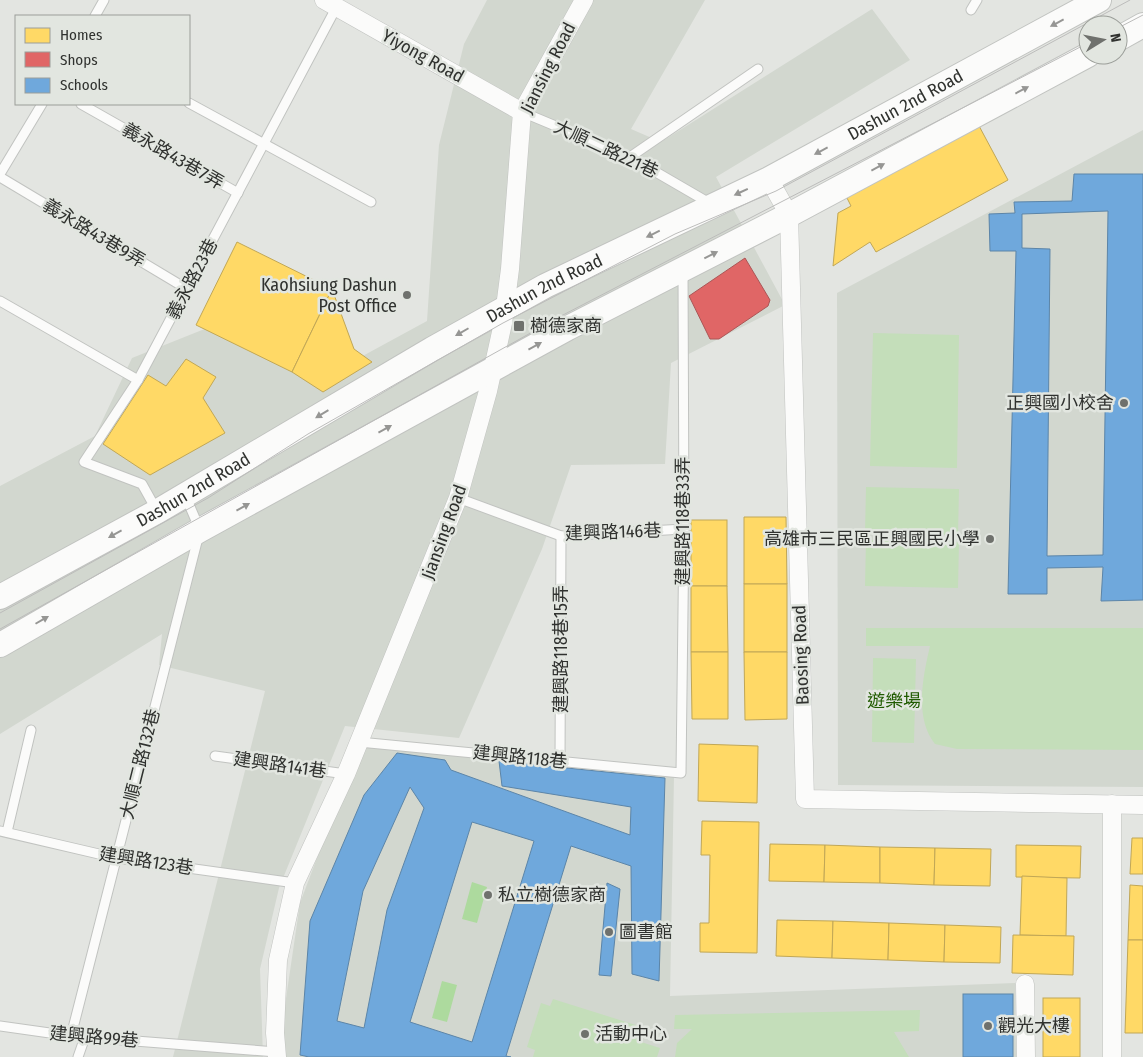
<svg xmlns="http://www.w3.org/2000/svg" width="1143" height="1057" viewBox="0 0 1143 1057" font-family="'Fira Sans Condensed','Noto Sans TC',sans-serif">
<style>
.built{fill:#d2d7cf}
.green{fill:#c4deba}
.water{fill:#adda9e}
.homes{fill:#ffd966;stroke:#c1a756}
.shops{fill:#e06666;stroke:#ab5656}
.schools{fill:#6fa8dc;stroke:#5c85a8;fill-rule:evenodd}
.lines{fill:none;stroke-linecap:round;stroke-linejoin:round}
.lane-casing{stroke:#c1c3c0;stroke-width:11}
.street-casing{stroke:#c1c3c0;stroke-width:19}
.secondary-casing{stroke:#c1c3c0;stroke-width:26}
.lane{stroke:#fbfbfa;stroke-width:9}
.street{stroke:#fbfbfa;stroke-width:18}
.secondary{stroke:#fbfbfa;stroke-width:24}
.tram{stroke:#bcbcbb;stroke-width:1}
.oneway{fill:#969694}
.poi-dot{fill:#6f716d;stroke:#e2e6e0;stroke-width:2}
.labels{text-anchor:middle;stroke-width:5;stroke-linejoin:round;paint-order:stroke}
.street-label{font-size:18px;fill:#30322f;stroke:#e2e6e0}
.poi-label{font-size:18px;fill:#30322f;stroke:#e2e6e0;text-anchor:start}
.park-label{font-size:18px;fill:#215b01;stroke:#e2e6e0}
</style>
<rect width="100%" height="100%" fill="#e3e5e1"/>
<g class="built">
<polygon points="487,0 705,0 631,129 661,142 872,9 910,60 716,177 785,305 671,363 665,464 571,465 542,549 459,738 345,726 279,888 260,969 263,1057 173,1057 265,691 159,665 162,634 0,734 0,486 95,436 132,358 212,326 313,383 427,321 439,145 464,44"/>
<polygon points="1143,130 1143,787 838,785 837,293"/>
<polygon points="367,745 674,776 670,996 1015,983 1016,1057 284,1057 283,1019 300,903 334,813"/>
</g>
<g class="green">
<polygon points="873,333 959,335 957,468 870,466"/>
<polygon points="866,487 959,489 958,535 865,533"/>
<polygon points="866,540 959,542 958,588 865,586"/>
<path d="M 866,628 L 1143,628 L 1143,750 L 957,749 L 935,744 C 914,718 923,676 930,646 L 866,646 Z"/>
<polygon points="873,658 916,659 914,743 872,742"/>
<polygon points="553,999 642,1027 638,1041 660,1048 657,1057 533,1057 535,1050 527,1047 541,1003 550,1006"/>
<polygon points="920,1010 919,1031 894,1032 909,1057 675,1057 677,1043 692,1029 674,1029 675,1015"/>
</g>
<g class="water">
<polygon points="472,882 487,887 477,923 462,919"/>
<polygon points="442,981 457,985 447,1022 432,1018"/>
</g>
<g class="homes">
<polygon points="978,124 1008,180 876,252 870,242 833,266 838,213 851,206 846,196"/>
<polygon points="237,242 332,289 292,372 196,325"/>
<polygon points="332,289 354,349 372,362 323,392 292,372"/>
<polygon points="186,359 216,377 203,398 225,433 150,475 103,444 148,375 166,386"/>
<polygon points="744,517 786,517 787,584 744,584"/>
<rect x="691" y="520" width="36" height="66"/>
<rect x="744" y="584" width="43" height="68"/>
<polygon points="691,586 727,586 728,652 691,652"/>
<polygon points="691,652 728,652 728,719 692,719"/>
<polygon points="744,652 787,652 787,719 745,720"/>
<polygon points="699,744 758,746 757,803 698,801"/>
<polygon points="702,821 759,822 757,953 700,952 700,923 709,923 710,855 701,855"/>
<polygon points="1132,838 1143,838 1143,874 1130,874"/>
<polygon points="770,844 825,845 824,882 769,881"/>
<polygon points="825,845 880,847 880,883 824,882"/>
<polygon points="1016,845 1081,846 1080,878 1016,877"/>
<polygon points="880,847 935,848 934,885 880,883"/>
<polygon points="935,848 991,849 990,886 934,885"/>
<polygon points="1022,876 1067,878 1066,936 1020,935"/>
<polygon points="1130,885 1143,886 1143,940 1128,940"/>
<polygon points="777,920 833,921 832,958 776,956"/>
<polygon points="833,921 889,923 888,960 832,958"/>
<polygon points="889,923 945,925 944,962 888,960"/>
<polygon points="945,925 1001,927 1000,963 944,962"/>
<polygon points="1013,935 1074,936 1073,975 1012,973"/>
<polygon points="1128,940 1143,940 1143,1033 1125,1033"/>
<rect x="1043" y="998" width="37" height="59"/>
</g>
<polygon class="shops" points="745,258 770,300 768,306 719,339 710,339 689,296"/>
<g class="schools">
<path d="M 1074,174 L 1143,174 L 1143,600 L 1101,601 L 1103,567 L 1047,568 L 1047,594 L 1008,594 L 1016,251 L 990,251 L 989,214 L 1015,213 L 1014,202 L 1072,201 ZM 1108,211 L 1103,555 L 1047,556 L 1050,249 L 1022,248 L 1022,214 Z"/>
<path d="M 397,753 L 445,760 L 451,770 L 630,835 L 631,807 L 502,786 L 499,761 L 665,778 L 659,981 L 632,974 L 631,866 L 571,846 L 506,1056 L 511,1057 L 309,1057 L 300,1055 L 310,921 L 364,795 ZM 410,787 L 424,808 L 387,910 L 364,1028 L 337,1021 L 363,891 ZM 472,822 L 534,841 L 472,1042 L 410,1022 Z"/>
<polygon points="607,883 620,889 611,976 599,975"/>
<rect x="963" y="994" width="50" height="63"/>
</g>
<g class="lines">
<g class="lane-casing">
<g id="lane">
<polyline points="971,10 977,0"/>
<polyline points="95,16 104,0"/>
<polyline points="189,103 371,202"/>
<polyline points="81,104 238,193"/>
<polyline points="522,112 630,157 711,204"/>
<polyline points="630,157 758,69"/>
<polyline points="0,174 42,104"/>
<polyline points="0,177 187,289"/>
<polyline points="0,301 138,380"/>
<polyline points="458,498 561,536 684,529"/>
<polyline points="157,511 142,484 84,462 138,380 336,8"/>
<polyline points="359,742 681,773 684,529 683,271"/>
<polyline points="215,756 346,774"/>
<polyline points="560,761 561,536"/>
<polyline points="0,831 116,858 295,883"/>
<polyline points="7,832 31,730"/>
<polyline points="0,1026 71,1036 277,1052"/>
<polyline points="71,1036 200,530 185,495"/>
<polyline points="78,1057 85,1037"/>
</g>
</g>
<g class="street-casing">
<g id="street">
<polyline points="324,0 522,112"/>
<polyline points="769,179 789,215 805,799 1143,805"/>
<polyline points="1025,984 1026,1057"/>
<polyline points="277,1057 275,1033 278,960 295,883 346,774 458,498 488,391 503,323 510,269 522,112 584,0"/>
<polyline points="1112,1057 1112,804"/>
</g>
</g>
<g class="secondary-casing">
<g id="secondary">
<polyline points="1118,39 1143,25"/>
<path id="s1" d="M 0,597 L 158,511 L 432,349 L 545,286 L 769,179 L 1099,0"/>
<polyline points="0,645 200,530 568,328 789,215 1088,55"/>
</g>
</g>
<use href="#lane" class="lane"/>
<use href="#street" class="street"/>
<use href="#secondary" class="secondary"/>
<g class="tram">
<polyline points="1118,28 1143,15"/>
<polyline points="0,613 208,498 308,434 503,323 675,234 776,191 1130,0"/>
<polyline points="0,629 561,316 1088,43"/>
</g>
</g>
<defs><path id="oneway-solid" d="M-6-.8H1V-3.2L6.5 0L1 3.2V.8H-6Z" transform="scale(1.25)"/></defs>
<g class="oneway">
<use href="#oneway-solid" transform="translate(1057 23) rotate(152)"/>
<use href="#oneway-solid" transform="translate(1022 90) rotate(-28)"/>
<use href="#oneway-solid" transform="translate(821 151) rotate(152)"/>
<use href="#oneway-solid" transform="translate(878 167) rotate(-28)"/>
<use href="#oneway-solid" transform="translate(741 192) rotate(155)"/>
<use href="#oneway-solid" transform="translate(653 234) rotate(154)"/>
<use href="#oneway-solid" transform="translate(711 255) rotate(-27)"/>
<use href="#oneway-solid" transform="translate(462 332) rotate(150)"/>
<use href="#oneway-solid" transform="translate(535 346) rotate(-29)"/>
<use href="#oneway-solid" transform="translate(322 414) rotate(149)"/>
<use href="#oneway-solid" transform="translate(385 429) rotate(-29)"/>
<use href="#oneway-solid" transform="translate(243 507) rotate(-29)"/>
<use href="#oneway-solid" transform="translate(115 534) rotate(151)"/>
<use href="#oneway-solid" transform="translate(42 620) rotate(-30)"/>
</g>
<g class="poi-dot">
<circle cx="407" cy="295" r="5"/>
<rect x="513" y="320" width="12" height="12" rx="2.5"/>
<circle cx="1124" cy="403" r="5"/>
<circle cx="990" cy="539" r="5"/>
<circle cx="488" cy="895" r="5"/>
<circle cx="609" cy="932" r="5"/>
<circle cx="988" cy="1026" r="5"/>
<circle cx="585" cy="1034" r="5"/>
</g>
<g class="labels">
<g class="street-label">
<text transform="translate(423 56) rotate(29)" y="6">Yiyong Road</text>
<text transform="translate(548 68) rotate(-63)" y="6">Jiansing Road</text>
<text dy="6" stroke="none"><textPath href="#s1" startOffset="1031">Dashun 2nd Road</textPath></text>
<text transform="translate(606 149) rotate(25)" y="6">大順二路221巷</text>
<text transform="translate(173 156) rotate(30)" y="6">義永路43巷7弄</text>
<text transform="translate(94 233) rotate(31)" y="6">義永路43巷9弄</text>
<text transform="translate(192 279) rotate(-62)" y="6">義永路23巷</text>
<text dy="6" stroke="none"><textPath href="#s1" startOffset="626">Dashun 2nd Road</textPath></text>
<text dy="6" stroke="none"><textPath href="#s1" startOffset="221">Dashun 2nd Road</textPath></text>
<text transform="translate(683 521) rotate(-90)" y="6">建興路118巷33弄</text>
<text transform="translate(444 532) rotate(-70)" y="6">Jiansing Road</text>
<text transform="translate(613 532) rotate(-2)" y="6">建興路146巷</text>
<text transform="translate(561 649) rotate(-90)" y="6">建興路118巷15弄</text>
<text transform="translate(801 655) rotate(-92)" y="6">Baosing Road</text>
<text transform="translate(520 757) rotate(6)" y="6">建興路118巷</text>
<text transform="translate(140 764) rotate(-76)" y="6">大順二路132巷</text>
<text transform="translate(280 765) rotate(8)" y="6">建興路141巷</text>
<text transform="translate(146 861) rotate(9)" y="6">建興路123巷</text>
<text transform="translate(94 1037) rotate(5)" y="6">建興路99巷</text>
</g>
<g class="poi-label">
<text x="397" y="291" text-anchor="end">Kaohsiung Dashun<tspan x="397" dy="21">Post Office</tspan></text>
<text x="530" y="332">樹德家商</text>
<text x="1114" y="409" text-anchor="end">正興國小校舍</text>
<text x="980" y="545" text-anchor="end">高雄市三民區正興國民小學</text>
<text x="498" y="901">私立樹德家商</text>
<text x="619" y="938">圖書館</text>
<text x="998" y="1032">觀光大樓</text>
<text x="595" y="1040">活動中心</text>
</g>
<g class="park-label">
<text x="894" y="707">遊樂場</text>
</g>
</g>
<rect x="15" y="15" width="175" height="90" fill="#e2e6e0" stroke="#9b9e99"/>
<rect x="25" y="28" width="25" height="15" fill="#ffd966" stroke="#9b9e99"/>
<text x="60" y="40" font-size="15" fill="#30322f">Homes</text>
<rect x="25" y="52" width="25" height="15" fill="#e06666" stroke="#9b9e99"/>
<text x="60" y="65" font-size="15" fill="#30322f">Shops</text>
<rect x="25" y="78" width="25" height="15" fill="#6fa8dc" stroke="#9b9e99"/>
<text x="60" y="90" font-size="15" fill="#30322f">Schools</text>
<g transform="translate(1103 40) rotate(80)"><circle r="24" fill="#e2e6e0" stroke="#9b9e99"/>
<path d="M0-4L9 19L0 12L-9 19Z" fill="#6f716d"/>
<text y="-8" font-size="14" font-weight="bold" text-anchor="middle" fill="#30322f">N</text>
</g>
</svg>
